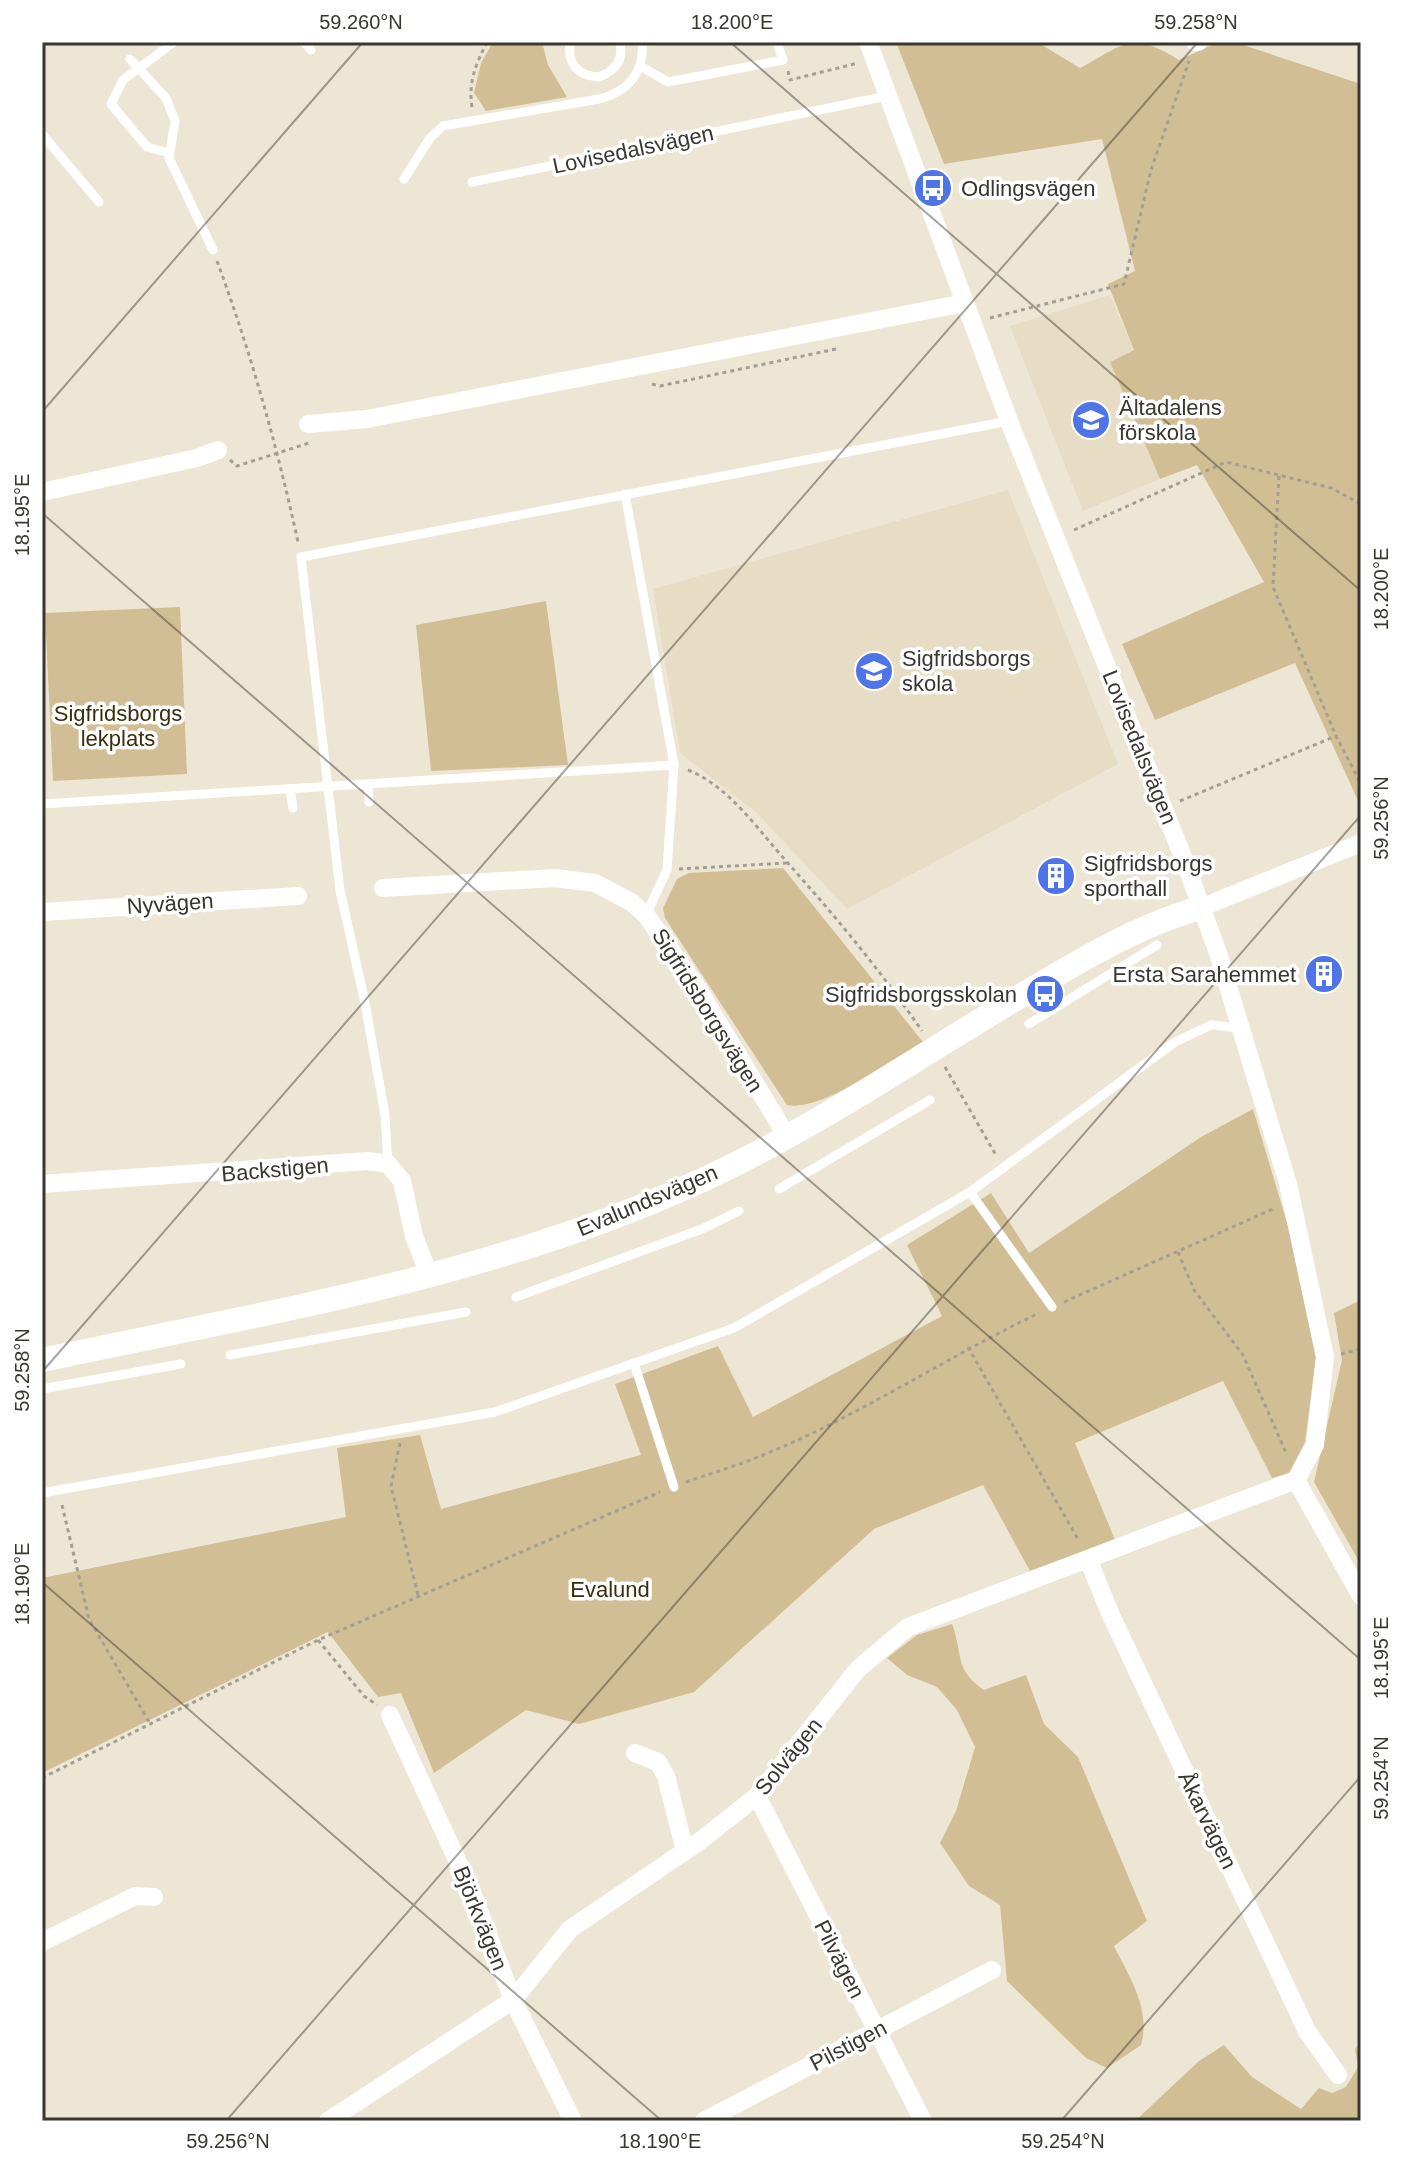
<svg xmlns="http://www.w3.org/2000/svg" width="1403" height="2163" viewBox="0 0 1403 2163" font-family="Helvetica,sans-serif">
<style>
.built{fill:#e7dcc4}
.green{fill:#d1be94}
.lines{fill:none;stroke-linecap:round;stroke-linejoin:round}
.path{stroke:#a59f93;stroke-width:3;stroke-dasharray:4 4;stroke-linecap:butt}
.service{stroke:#fff;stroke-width:9}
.minor{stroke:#fff;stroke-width:18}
.tertiary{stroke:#fff;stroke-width:24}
.ticks{fill:none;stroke:#3a3730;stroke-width:2;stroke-opacity:0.45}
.labels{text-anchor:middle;stroke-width:7;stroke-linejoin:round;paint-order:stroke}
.street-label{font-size:22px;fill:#3a3730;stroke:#fff}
.poi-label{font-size:22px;fill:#3a3730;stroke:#fff;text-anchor:start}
.park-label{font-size:22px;fill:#3b2e0e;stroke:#fff}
.neatline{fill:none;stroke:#3a3730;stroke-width:3}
.ticks-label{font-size:20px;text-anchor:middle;fill:#3a3730}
</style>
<rect width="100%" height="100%" fill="#eee6d5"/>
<g class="built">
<polygon points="1110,295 1134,350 1110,362 1160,479 1083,511 1010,326"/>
<polygon points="1008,490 1118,764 847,909 757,813 680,753 653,589"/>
</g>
<g class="green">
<polygon points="493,42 542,42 548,65 567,97 486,111 474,93 481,63"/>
<path d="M 896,42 L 1037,42 L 1080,68 C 1126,43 1131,30 1179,60 L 1219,42 L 1234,42 L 1361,84 L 1361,807 L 1295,663 L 1155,720 L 1122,644 L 1264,582 L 1197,465 L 1160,479 L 1110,362 L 1134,350 L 1108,284 L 1135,271 L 1102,139 L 944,164 Z"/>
<polygon points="546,601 568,765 431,771 416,625"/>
<polygon points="180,607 187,774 53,781 45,613"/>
<path d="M 783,868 L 923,1042 C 891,1060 823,1112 787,1105 L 665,918 L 663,908 L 677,879 L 689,873 Z"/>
<polygon points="1253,1109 1293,1243 1316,1357 1305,1442 1289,1473 1272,1478 1223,1381 1075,1443 1115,1540 1030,1571 983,1485 874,1529 694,1692 579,1724 526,1710 434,1773 401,1693 378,1697 328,1632 42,1773 42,1578 346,1517 337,1448 420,1435 441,1509 641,1455 615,1384 718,1346 753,1417 942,1316 907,1245 991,1193 1029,1253 1201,1137"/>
<polygon points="1361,1300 1361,1563 1360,1563 1314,1482 1342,1360 1334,1313"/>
<path d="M 952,1624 C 963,1653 954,1670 984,1690 L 1026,1675 L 1044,1724 L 1078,1757 L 1147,1921 L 1114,1946 C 1130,1978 1151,2009 1141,2045 L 1107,2068 L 1086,2058 L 1007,1981 L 1000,1905 L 969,1886 L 940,1843 L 956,1811 L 975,1747 L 957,1710 L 937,1687 L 907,1675 L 887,1658 L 917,1635 Z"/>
<polygon points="1361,2042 1361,2121 1135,2121 1199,2061 1224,2045 1252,2077 1301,2109 1319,2088 1332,2093 1346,2087 1358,2067 1355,2049"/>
</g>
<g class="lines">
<g class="path">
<polyline points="788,71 790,80 858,63"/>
<path d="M 472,107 C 468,82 476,64 487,42"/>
<path d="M 217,261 C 251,353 277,446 298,542"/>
<polyline points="990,318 1124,284 1151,170 1189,61"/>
<polyline points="652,384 660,386 836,349"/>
<polyline points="230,460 237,466 309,443"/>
<polyline points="1279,476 1273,587 1336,736 1361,784"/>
<polyline points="1074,530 1226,462 1331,488 1361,504"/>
<path d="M 688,770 C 729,786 759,831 787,862 C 835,916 881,971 922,1031"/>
<polyline points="1180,801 1336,736"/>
<polyline points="679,869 787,863"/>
<polyline points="945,1067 997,1157"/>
<polyline points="1178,1252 1194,1290 1243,1355 1287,1455"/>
<polyline points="1064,1302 1273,1209"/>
<polyline points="968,1347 1079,1541"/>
<polyline points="1341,1354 1361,1349"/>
<polyline points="400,1443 391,1486 418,1595"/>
<path d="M 686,1482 C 715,1472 745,1463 773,1451 C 865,1412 949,1356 1039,1313"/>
<polyline points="62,1505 89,1619 149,1722"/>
<polyline points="318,1640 364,1696 377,1705"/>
<polyline points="42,1778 318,1640 660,1492"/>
</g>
<g class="service">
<polyline points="304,42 311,50"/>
<path d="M 570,42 C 567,63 577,76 599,77 C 615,71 624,60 620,42"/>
<polyline points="130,59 166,98 175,121 169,158 213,250"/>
<polyline points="640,66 668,82 783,60 777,42"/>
<polyline points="42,134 99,202"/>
<polyline points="169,153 147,147 111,104 123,80 174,42"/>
<path d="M 404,179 L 430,138 L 443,126 L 599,99 C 627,92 645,73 642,42"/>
<polyline points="472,182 887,96"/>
<polyline points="625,494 674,765 667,870 646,915"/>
<polyline points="368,784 369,802"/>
<polyline points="290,789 293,808"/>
<polyline points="42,804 674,765"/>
<polyline points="1029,1024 1157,945"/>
<polyline points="388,1164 385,1115 365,1003 340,890 301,557 1009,421"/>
<polyline points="779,1189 930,1100"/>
<polyline points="970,1192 1052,1307"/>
<polyline points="516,1297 702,1229 739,1211"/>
<polyline points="230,1355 466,1312"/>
<polyline points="634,1363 674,1487"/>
<polyline points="42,1389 181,1364"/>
<polyline points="42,1493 495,1412 734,1328 970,1192 1175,1042 1211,1025 1240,1028"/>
</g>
<g class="minor">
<polyline points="868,42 1009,421 1185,862 1217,950 1288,1184 1325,1357 1315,1445 1296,1480 1361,1596"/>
<polyline points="1195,42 1198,42"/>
<polyline points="308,424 367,419 965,303"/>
<polyline points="42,492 197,458 218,450"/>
<polyline points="383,888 554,878 595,883 631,902 646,915 698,989 786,1135"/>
<polyline points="1200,908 1361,843"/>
<polyline points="42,912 298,896"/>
<polyline points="42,1184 368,1161 388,1164 402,1181 414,1236 429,1275"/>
<polyline points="1088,1559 1110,1613 1307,2031 1338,2075"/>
<polyline points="390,1715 471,1890 513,2000 573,2121"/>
<polyline points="635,1753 658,1762 666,1776 685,1851"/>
<polyline points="757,1796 923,2121"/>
<polyline points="42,1942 135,1896 154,1897"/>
<polyline points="328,2121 513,2000 570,1929 700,1841 757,1796 858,1669 908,1627 1296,1480"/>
<polyline points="704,2121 992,1970"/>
</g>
<path class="tertiary" d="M 42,1360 C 263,1313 491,1277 698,1182 C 806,1133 907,1064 1009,1003 C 1069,967 1133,927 1200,908"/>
</g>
<path class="ticks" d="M 730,42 L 1361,591M 42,412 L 363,42M 42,513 L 1361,1660M 42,1372 L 1198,42M 42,1582 L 662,2121M 226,2121 L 1361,815M 1061,2121 L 1361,1776"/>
<defs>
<g id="bus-disc" transform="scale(2)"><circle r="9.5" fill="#4e74e8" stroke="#fff"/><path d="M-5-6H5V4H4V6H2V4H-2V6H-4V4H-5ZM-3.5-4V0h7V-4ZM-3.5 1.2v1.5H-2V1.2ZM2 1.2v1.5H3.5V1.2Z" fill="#fff"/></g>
<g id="school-disc" transform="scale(2)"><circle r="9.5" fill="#4e74e8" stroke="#fff"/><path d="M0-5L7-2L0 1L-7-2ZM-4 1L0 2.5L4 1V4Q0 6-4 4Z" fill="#fff"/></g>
<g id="building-disc" transform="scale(2)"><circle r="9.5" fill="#4e74e8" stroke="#fff"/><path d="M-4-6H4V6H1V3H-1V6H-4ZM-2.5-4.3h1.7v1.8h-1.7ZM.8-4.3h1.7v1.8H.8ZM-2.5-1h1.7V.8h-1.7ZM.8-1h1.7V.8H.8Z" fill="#fff"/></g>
</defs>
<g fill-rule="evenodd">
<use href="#bus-disc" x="933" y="188"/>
<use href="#school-disc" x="1091" y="420"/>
<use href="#school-disc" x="874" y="671"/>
<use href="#building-disc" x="1056" y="876"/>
<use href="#building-disc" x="1324" y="974"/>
<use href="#bus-disc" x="1045" y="994"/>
</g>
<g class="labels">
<g class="street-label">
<text transform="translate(633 149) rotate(-12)" y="8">Lovisedalsvägen</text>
<text transform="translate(1140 747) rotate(68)" y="8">Lovisedalsvägen</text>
<text transform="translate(170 903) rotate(-4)" y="8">Nyvägen</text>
<text transform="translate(708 1010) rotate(58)" y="8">Sigfridsborgsvägen</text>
<text transform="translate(275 1169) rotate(-5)" y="8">Backstigen</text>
<text transform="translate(647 1200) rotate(-23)" y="8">Evalundsvägen</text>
<text transform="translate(788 1756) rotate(-51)" y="8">Solvägen</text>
<text transform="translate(1208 1820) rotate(64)" y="8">Åkarvägen</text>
<text transform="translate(481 1918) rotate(68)" y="8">Björkvägen</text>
<text transform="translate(840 1959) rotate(63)" y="8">Pilvägen</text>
<text transform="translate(848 2045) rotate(-28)" y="8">Pilstigen</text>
</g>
<g class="poi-label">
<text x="961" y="196">Odlingsvägen</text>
<text x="1119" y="415">Ältadalens<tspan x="1119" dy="25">förskola</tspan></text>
<text x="902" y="666">Sigfridsborgs<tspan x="902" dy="25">skola</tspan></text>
<text x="1084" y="871">Sigfridsborgs<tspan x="1084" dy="25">sporthall</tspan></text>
<text x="1296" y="982" text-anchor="end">Ersta Sarahemmet</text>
<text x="1017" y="1002" text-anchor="end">Sigfridsborgsskolan</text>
</g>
<g class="park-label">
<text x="118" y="721">Sigfridsborgs<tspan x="118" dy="25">lekplats</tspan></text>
<text x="610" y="1597">Evalund</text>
</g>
</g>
<rect width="1403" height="2163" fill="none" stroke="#ffffff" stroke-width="88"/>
<rect x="44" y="44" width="1315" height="2075" class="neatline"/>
<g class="ticks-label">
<text x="361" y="29">59.260°N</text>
<text x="732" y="29">18.200°E</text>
<text x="1196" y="29">59.258°N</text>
<text transform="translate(22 515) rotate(-90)" y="7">18.195°E</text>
<text transform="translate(1381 589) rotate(-90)" y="7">18.200°E</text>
<text transform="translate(1381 818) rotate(-90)" y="7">59.256°N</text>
<text transform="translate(22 1370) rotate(-90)" y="7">59.258°N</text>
<text transform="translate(22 1584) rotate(-90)" y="7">18.190°E</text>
<text transform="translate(1381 1658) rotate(-90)" y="7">18.195°E</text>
<text transform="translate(1381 1778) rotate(-90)" y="7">59.254°N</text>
<text x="228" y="2148">59.256°N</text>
<text x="660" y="2148">18.190°E</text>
<text x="1063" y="2148">59.254°N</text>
</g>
</svg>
